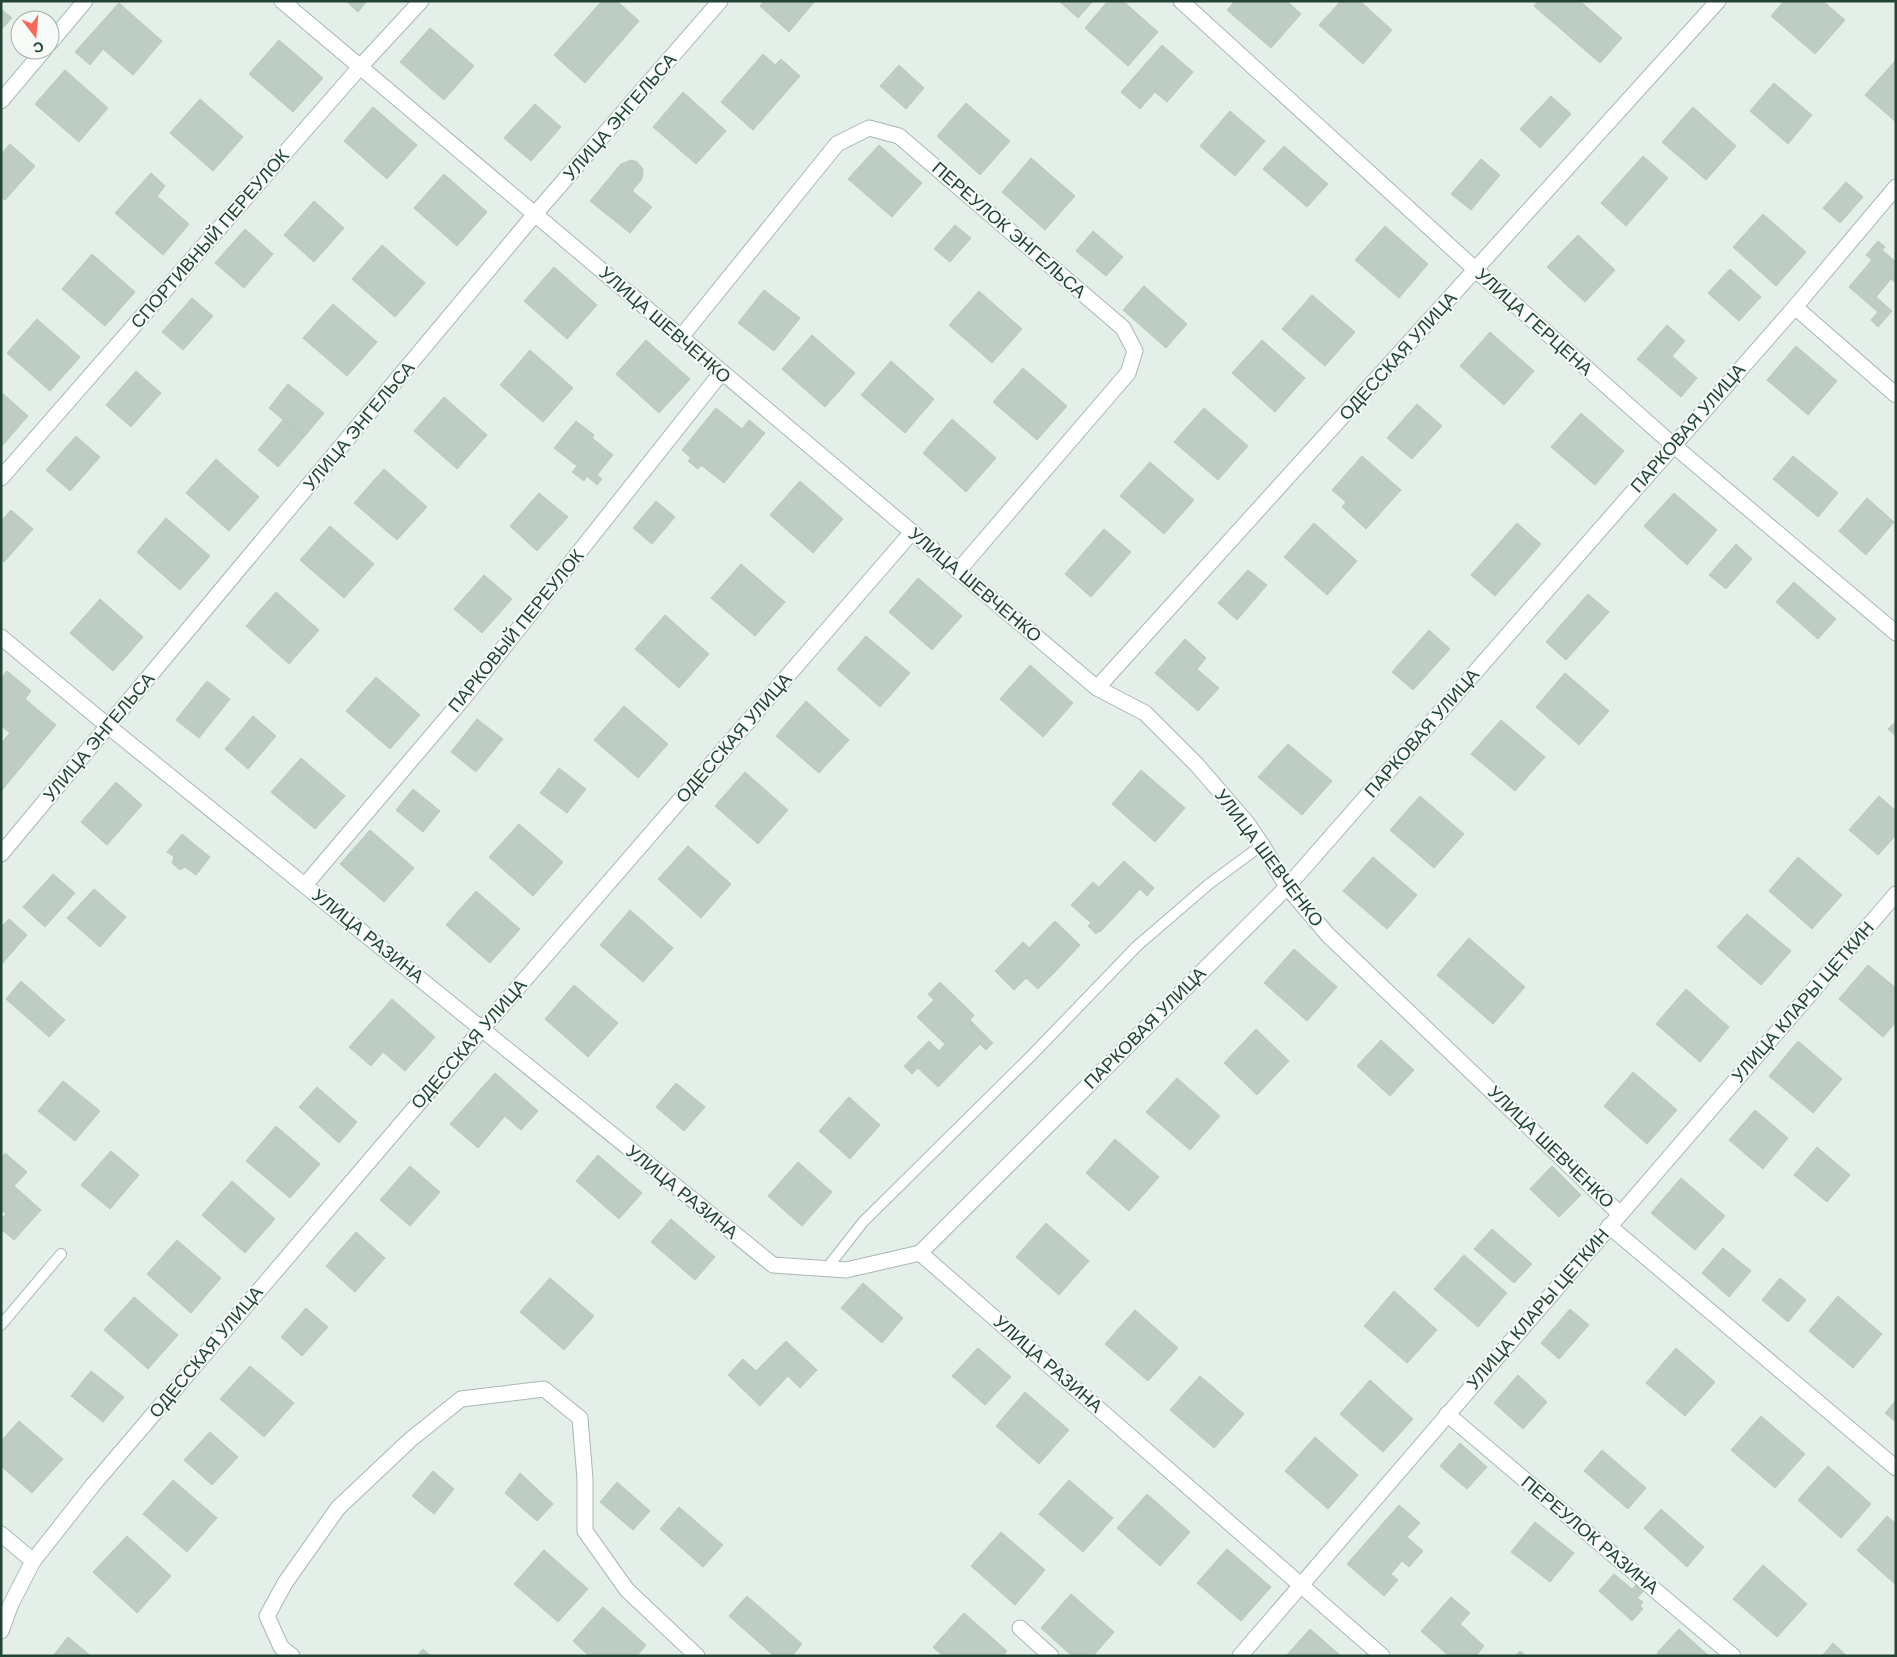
<svg xmlns="http://www.w3.org/2000/svg" width="1897" height="1657" viewBox="0 0 1897 1657" font-family="Helvetica,sans-serif">
<style>
.building{fill:#bdcdc4;stroke:#b6c9bf}
.lines{fill:none;stroke-linecap:round;stroke-linejoin:round}
.lane-casing{stroke:#a7b8af;stroke-width:12}
.street-casing{stroke:#a7b8af;stroke-width:17}
.secondary-casing{stroke:#a5bfb2;stroke-width:17}
.lane{stroke:#fff;stroke-width:10}
.street{stroke:#fff;stroke-width:15}
.secondary{stroke:#fff;stroke-width:15}
.labels{text-anchor:middle;stroke-width:4;stroke-linejoin:round;paint-order:stroke}
.street-label{font-size:18px;fill:#224335;stroke:#f6fbf8}
</style>
<rect width="100%" height="100%" fill="#e5efe9"/>
<g class="building">
<polygon points="346,1 367,1 358,12"/>
<polygon points="602,1 617,1 639,21 585,83 554,55"/>
<polygon points="764,1 815,1 789,32 760,6"/>
<polygon points="1059,1 1093,1 1078,18"/>
<polygon points="1108,1 1123,1 1158,32 1128,66 1085,28"/>
<polygon points="1235,1 1287,1 1301,14 1271,48 1227,10"/>
<polygon points="1341,1 1360,1 1392,30 1363,64 1319,25"/>
<polygon points="1538,1 1580,1 1622,38 1600,63 1534,6"/>
<polygon points="1784,1 1823,1 1845,20 1815,54 1771,16"/>
<polygon points="119,3 162,41 133,75 103,49 90,65 75,52"/>
<polygon points="1,9 12,18 1,30"/>
<polygon points="430,28 474,66 444,100 400,62"/>
<polygon points="279,40 323,78 293,112 249,74"/>
<polygon points="1162,45 1193,72 1167,102 1155,92 1140,109 1121,92"/>
<polygon points="763,54 775,65 781,59 800,76 753,130 721,102"/>
<polygon points="1895,61 1896,61 1896,122 1865,95"/>
<polygon points="899,65 924,88 906,109 880,86"/>
<polygon points="65,70 108,108 79,142 35,104"/>
<polygon points="1774,83 1812,115 1788,144 1750,111"/>
<polygon points="683,92 726,131 696,164 653,127"/>
<polygon points="1551,96 1571,114 1540,148 1520,129"/>
<polygon points="200,99 243,137 213,171 170,133"/>
<polygon points="966,103 1010,141 980,175 937,136"/>
<polygon points="535,104 561,127 531,161 504,138"/>
<polygon points="373,107 417,145 387,179 344,141"/>
<polygon points="1693,107 1736,146 1706,180 1662,142"/>
<polygon points="1230,111 1265,141 1235,176 1200,146"/>
<polygon points="10,144 35,166 5,200 1,197 1,154"/>
<polygon points="879,145 922,183 892,217 848,179"/>
<polygon points="1284,146 1328,184 1307,207 1263,169"/>
<polygon points="1643,156 1668,178 1626,226 1601,203"/>
<polygon points="1031,158 1075,196 1045,230 1002,192"/>
<polygon points="1481,159 1500,175 1471,210 1451,194"/>
<polygon points="631,160 637,162 643,169 642,179 632,191 652,207 630,233 590,201 621,164"/>
<polygon points="151,173 165,186 157,196 189,224 163,255 115,213"/>
<polygon points="444,174 487,212 457,246 414,208"/>
<polygon points="1846,182 1863,197 1840,223 1823,208"/>
<polygon points="314,201 344,228 314,262 284,235"/>
<polygon points="1763,214 1806,252 1776,286 1733,247"/>
<polygon points="955,225 971,238 950,262 934,249"/>
<polygon points="1385,226 1428,264 1399,298 1355,260"/>
<polygon points="245,229 273,254 244,288 215,263"/>
<polygon points="1093,231 1123,257 1106,276 1076,251"/>
<polygon points="1578,235 1615,270 1585,302 1547,267"/>
<polygon points="1878,241 1885,247 1882,250 1896,262 1896,283 1891,279 1876,297 1892,311 1878,327 1871,320 1878,312 1849,287 1872,260 1866,255"/>
<polygon points="382,245 425,283 395,317 352,279"/>
<polygon points="92,254 135,292 105,326 62,289"/>
<polygon points="554,267 597,305 567,339 524,301"/>
<polygon points="1730,269 1761,297 1739,321 1708,293"/>
<polygon points="1144,286 1187,324 1166,348 1123,310"/>
<polygon points="764,290 800,318 774,351 738,323"/>
<polygon points="979,291 1022,329 992,363 949,325"/>
<polygon points="1312,295 1355,332 1325,366 1282,329"/>
<polygon points="192,298 213,316 183,350 162,332"/>
<polygon points="333,304 377,342 347,376 303,338"/>
<polygon points="37,319 80,357 50,391 7,353"/>
<polygon points="1667,325 1685,341 1672,356 1697,378 1681,397 1637,359"/>
<polygon points="1490,332 1534,371 1504,405 1460,366"/>
<polygon points="812,335 855,373 825,407 782,369"/>
<polygon points="646,340 690,379 659,413 616,374"/>
<polygon points="1262,340 1305,378 1275,412 1232,373"/>
<polygon points="1796,346 1837,381 1808,415 1767,380"/>
<polygon points="530,350 573,388 543,422 500,385"/>
<polygon points="891,361 934,399 905,433 861,395"/>
<polygon points="1023,368 1067,406 1037,440 993,402"/>
<polygon points="136,371 161,393 131,427 106,405"/>
<polygon points="288,384 324,413 304,437 269,408"/>
<polygon points="1,392 28,416 1,447"/>
<polygon points="444,397 487,435 457,469 414,431"/>
<polygon points="1417,404 1442,426 1412,459 1387,438"/>
<polygon points="716,408 742,429 749,420 765,433 724,483 701,465 698,469 688,461 691,458 682,450"/>
<polygon points="1204,408 1248,446 1218,480 1174,442"/>
<polygon points="1581,413 1624,451 1595,485 1551,447"/>
<polygon points="952,419 996,458 966,492 923,453"/>
<polygon points="283,420 304,437 278,467 258,450"/>
<polygon points="576,421 594,435 592,438 613,455 597,475 602,479 597,485 587,476 584,481 572,472 577,466 554,448"/>
<polygon points="76,436 100,457 70,491 46,470"/>
<polygon points="1362,456 1401,490 1366,529 1342,507 1346,502 1332,490"/>
<polygon points="1793,456 1838,493 1818,517 1773,479"/>
<polygon points="216,459 259,497 229,531 186,493"/>
<polygon points="1150,462 1194,500 1164,534 1120,496"/>
<polygon points="384,469 427,507 397,540 354,503"/>
<polygon points="800,481 843,519 813,553 770,515"/>
<polygon points="539,493 568,517 537,551 510,526"/>
<polygon points="1674,493 1717,530 1687,565 1644,526"/>
<polygon points="1867,498 1894,522 1866,555 1839,531"/>
<polygon points="656,501 675,517 652,544 633,528"/>
<polygon points="11,510 33,529 4,562 1,559 1,521"/>
<polygon points="166,518 210,556 180,590 137,552"/>
<polygon points="1314,523 1357,561 1327,595 1284,557"/>
<polygon points="1517,523 1541,544 1495,596 1471,575"/>
<polygon points="330,526 374,564 344,598 300,560"/>
<polygon points="1104,529 1131,552 1091,597 1065,574"/>
<polygon points="1736,544 1752,559 1726,589 1709,575"/>
<polygon points="741,564 785,602 755,636 711,598"/>
<polygon points="1248,570 1267,585 1237,620 1218,603"/>
<polygon points="484,575 512,599 482,633 454,609"/>
<polygon points="918,578 962,616 932,650 889,612"/>
<polygon points="1794,582 1836,619 1818,639 1776,602"/>
<polygon points="276,592 319,630 289,664 246,626"/>
<polygon points="1588,594 1609,612 1566,660 1546,642"/>
<polygon points="100,599 143,637 113,671 70,633"/>
<polygon points="665,615 709,654 679,688 635,649"/>
<polygon points="1429,630 1450,649 1413,690 1392,672"/>
<polygon points="866,636 910,673 880,707 837,669"/>
<polygon points="1185,639 1206,658 1197,669 1219,688 1198,711 1155,673"/>
<polygon points="1030,665 1073,703 1043,737 1000,699"/>
<polygon points="7,671 31,691 25,699 56,725 2,790 1,743 10,733 1,726 1,678"/>
<polygon points="1565,673 1609,711 1579,745 1536,707"/>
<polygon points="376,677 420,715 390,749 346,711"/>
<polygon points="207,681 230,699 199,738 176,720"/>
<polygon points="806,701 849,740 819,773 776,736"/>
<polygon points="624,706 668,744 638,778 594,740"/>
<polygon points="253,716 276,736 248,769 225,749"/>
<polygon points="477,719 503,739 476,772 451,752"/>
<polygon points="1501,720 1545,757 1515,791 1471,754"/>
<polygon points="1896,721 1896,736 1888,729"/>
<polygon points="1288,744 1332,781 1302,815 1258,777"/>
<polygon points="301,758 345,796 315,829 271,792"/>
<polygon points="559,768 586,789 567,813 540,793"/>
<polygon points="1141,770 1185,808 1155,842 1112,804"/>
<polygon points="745,772 788,810 758,844 715,806"/>
<polygon points="116,782 142,805 107,845 81,822"/>
<polygon points="413,789 440,811 423,832 396,810"/>
<polygon points="1420,796 1464,834 1434,868 1390,830"/>
<polygon points="1879,796 1896,811 1896,835 1878,855 1849,830"/>
<polygon points="519,824 563,862 533,896 489,857"/>
<polygon points="370,830 414,868 384,902 340,864"/>
<polygon points="182,834 210,857 196,875 185,867 180,870 172,863 174,857 167,852"/>
<polygon points="688,846 731,884 701,918 658,879"/>
<polygon points="1373,857 1417,895 1387,929 1343,891"/>
<polygon points="1798,857 1842,895 1812,929 1769,891"/>
<polygon points="1124,861 1154,888 1147,896 1140,889 1122,909 1099,887"/>
<polygon points="53,874 75,893 45,927 23,907"/>
<polygon points="1093,882 1122,909 1100,932 1099,931 1096,934 1088,926 1091,923 1071,905"/>
<polygon points="94,889 126,917 100,947 67,918"/>
<polygon points="476,891 520,929 490,963 446,925"/>
<polygon points="630,910 673,948 643,982 600,945"/>
<polygon points="1747,914 1791,951 1761,985 1717,947"/>
<polygon points="9,919 27,935 1,965 1,927"/>
<polygon points="1055,921 1080,945 1055,972 1029,948"/>
<polygon points="1469,938 1525,987 1493,1024 1437,975"/>
<polygon points="1023,942 1055,972 1038,989 1026,978 1014,990 995,971"/>
<polygon points="1294,949 1337,987 1307,1021 1264,983"/>
<polygon points="1868,965 1896,988 1896,1022 1883,1037 1839,999"/>
<polygon points="21,981 65,1020 49,1037 6,999"/>
<polygon points="940,982 974,1015 970,1020 993,1043 986,1050 980,1044 938,1087 918,1068 912,1074 904,1066 929,1041 939,1051 945,1044 917,1017 934,1000 928,994"/>
<polygon points="574,985 618,1023 588,1057 545,1019"/>
<polygon points="1686,989 1729,1027 1700,1062 1656,1024"/>
<polygon points="392,999 435,1037 405,1071 383,1052 371,1066 349,1047"/>
<polygon points="1256,1029 1289,1061 1257,1095 1224,1063"/>
<polygon points="1381,1040 1414,1070 1390,1096 1357,1066"/>
<polygon points="1798,1041 1842,1079 1813,1113 1769,1076"/>
<polygon points="1633,1072 1677,1110 1647,1144 1604,1106"/>
<polygon points="495,1073 538,1111 521,1130 505,1116 478,1148 450,1124"/>
<polygon points="1177,1078 1220,1116 1190,1150 1146,1112"/>
<polygon points="63,1081 100,1111 75,1141 38,1111"/>
<polygon points="676,1083 705,1107 684,1131 656,1107"/>
<polygon points="317,1087 357,1122 339,1143 299,1107"/>
<polygon points="849,1097 880,1125 850,1159 819,1131"/>
<polygon points="1755,1110 1788,1138 1763,1169 1729,1140"/>
<polygon points="276,1126 320,1164 290,1198 246,1161"/>
<polygon points="1115,1139 1159,1177 1129,1211 1086,1173"/>
<polygon points="1817,1147 1850,1175 1827,1202 1794,1175"/>
<polygon points="111,1151 139,1175 110,1209 81,1185"/>
<polygon points="5,1153 27,1172 14,1186 41,1210 14,1240 1,1229 1,1219 6,1214 1,1210 1,1158"/>
<polygon points="598,1155 642,1193 619,1219 576,1181"/>
<polygon points="798,1162 832,1192 802,1226 768,1196"/>
<polygon points="410,1166 440,1192 410,1226 380,1200"/>
<polygon points="1552,1166 1581,1195 1559,1217 1530,1189"/>
<polygon points="1681,1178 1725,1216 1695,1250 1651,1213"/>
<polygon points="232,1181 275,1219 245,1253 202,1215"/>
<polygon points="671,1219 715,1257 695,1280 651,1242"/>
<polygon points="1046,1223 1089,1261 1059,1295 1016,1257"/>
<polygon points="1492,1229 1532,1264 1514,1283 1474,1249"/>
<polygon points="356,1232 385,1258 355,1292 326,1266"/>
<polygon points="177,1240 221,1278 191,1313 147,1274"/>
<polygon points="1723,1248 1751,1271 1729,1297 1702,1273"/>
<polygon points="1464,1255 1507,1293 1478,1327 1434,1289"/>
<polygon points="550,1278 594,1316 564,1350 520,1312"/>
<polygon points="1780,1278 1806,1300 1788,1322 1762,1300"/>
<polygon points="863,1283 903,1318 882,1343 841,1308"/>
<polygon points="1394,1291 1437,1330 1407,1363 1364,1326"/>
<polygon points="1838,1296 1882,1334 1853,1368 1809,1331"/>
<polygon points="134,1297 178,1335 148,1369 104,1330"/>
<polygon points="306,1308 328,1327 302,1356 281,1337"/>
<polygon points="1570,1309 1589,1325 1559,1359 1541,1343"/>
<polygon points="1135,1310 1178,1348 1148,1381 1105,1344"/>
<polygon points="786,1341 817,1370 800,1388 788,1376 760,1406 728,1375 743,1359 756,1371"/>
<polygon points="978,1348 1011,1377 985,1405 952,1376"/>
<polygon points="1676,1348 1715,1382 1685,1416 1646,1383"/>
<polygon points="250,1366 294,1403 264,1437 220,1399"/>
<polygon points="91,1371 124,1397 103,1422 71,1396"/>
<polygon points="1518,1375 1547,1402 1523,1429 1494,1403"/>
<polygon points="1200,1376 1244,1414 1214,1448 1170,1410"/>
<polygon points="1370,1380 1413,1419 1383,1452 1340,1414"/>
<polygon points="1025,1392 1069,1430 1039,1464 996,1426"/>
<polygon points="1896,1400 1896,1422 1885,1413"/>
<polygon points="1761,1416 1805,1454 1775,1488 1731,1450"/>
<polygon points="19,1421 63,1459 32,1493 1,1466 1,1441"/>
<polygon points="210,1432 238,1457 212,1485 184,1460"/>
<polygon points="1315,1437 1358,1475 1328,1509 1285,1471"/>
<polygon points="1460,1443 1487,1467 1467,1489 1440,1466"/>
<polygon points="1602,1450 1646,1488 1628,1509 1584,1471"/>
<polygon points="1828,1466 1871,1504 1841,1538 1798,1500"/>
<polygon points="433,1471 454,1489 434,1514 412,1496"/>
<polygon points="520,1473 553,1504 537,1521 505,1493"/>
<polygon points="173,1480 217,1518 187,1552 143,1514"/>
<polygon points="1069,1480 1113,1518 1083,1552 1039,1514"/>
<polygon points="617,1482 650,1511 633,1530 600,1502"/>
<polygon points="1147,1494 1190,1532 1160,1566 1117,1528"/>
<polygon points="1399,1505 1420,1523 1407,1537 1423,1551 1409,1567 1402,1561 1391,1574 1398,1580 1384,1596 1347,1564"/>
<polygon points="679,1507 723,1545 703,1567 660,1529"/>
<polygon points="1661,1509 1704,1547 1687,1567 1644,1528"/>
<polygon points="1887,1516 1896,1524 1896,1585 1857,1550"/>
<polygon points="1535,1522 1574,1553 1550,1582 1511,1552"/>
<polygon points="1001,1532 1045,1570 1015,1605 971,1566"/>
<polygon points="127,1536 171,1576 137,1613 93,1572"/>
<polygon points="1227,1549 1271,1587 1241,1621 1197,1583"/>
<polygon points="544,1550 588,1589 558,1622 514,1584"/>
<polygon points="1763,1565 1807,1604 1777,1637 1733,1599"/>
<polygon points="1614,1574 1632,1589 1639,1582 1646,1588 1637,1598 1643,1602 1640,1606 1643,1609 1632,1621 1599,1591"/>
<polygon points="1071,1594 1114,1632 1093,1656 1072,1656 1041,1628"/>
<polygon points="747,1596 802,1644 792,1656 774,1656 729,1616"/>
<polygon points="1451,1597 1470,1613 1460,1624 1484,1646 1476,1656 1449,1656 1421,1631"/>
<polygon points="603,1607 646,1645 637,1656 589,1656 573,1641"/>
<polygon points="964,1613 1007,1651 1003,1656 943,1656 933,1647"/>
<polygon points="1310,1629 1341,1656 1286,1656"/>
<polygon points="1679,1629 1709,1656 1660,1656 1657,1653"/>
<polygon points="68,1637 91,1656 53,1656"/>
<polygon points="1833,1643 1847,1656 1822,1656"/>
<polygon points="423,1649 431,1656 417,1656"/>
<polygon points="1520,1651 1526,1656 1515,1656"/>
</g>
<g class="lines">
<g class="lane-casing">
<g id="lane">
<polyline points="827,1268 863,1222 1031,1056 1137,946 1209,884 1262,845"/>
<polyline points="1,1325 61,1254"/>
</g>
</g>
<g class="street-casing">
<g id="street">
<polyline points="282,1 1097,688 1145,713 1197,765 1247,823 1262,845 1287,887 1328,935 1620,1214"/>
<polyline points="1181,1 1476,270 1673,445 1896,633"/>
<polyline points="1795,307 1896,395"/>
<polyline points="681,337 837,144 869,128 899,136 1123,328 1135,351 1128,373 958,571"/>
<polyline points="1,478 360,67 421,1"/>
<polyline points="1,637 108,726 773,1265 846,1270 920,1253 1382,1656"/>
<polyline points="1097,688 1718,1"/>
<polyline points="1,854 535,214 720,1"/>
<polyline points="305,885 462,700 721,373"/>
<polyline points="1609,1226 1896,1468"/>
<polyline points="920,1253 1287,887 1795,307 1896,187"/>
<polyline points="1447,1414 1733,1656"/>
<polyline points="33,1561 93,1485 482,1029 912,532"/>
<polyline points="1020,1628 1051,1656"/>
<polyline points="292,1656 281,1647 267,1616 285,1583 338,1508 410,1440 461,1399 544,1389 580,1418 585,1479 585,1531 627,1590 697,1656"/>
<polyline points="1240,1656 1896,894"/>
</g>
</g>
<g class="secondary-casing">
<g id="secondary">
<polyline points="50,43 85,1"/>
<polyline points="1,101 44,50"/>
<polyline points="1,1534 33,1561 11,1604 1,1631"/>
</g>
</g>
<use href="#lane" class="lane"/>
<use href="#street" class="street"/>
<use href="#secondary" class="secondary"/>
</g>
<g class="labels">
<g class="street-label">
<text transform="translate(620 117) rotate(-49)" y="6">УЛИЦА ЭНГЕЛЬСА</text>
<text transform="translate(1009 230) rotate(41)" y="6">ПЕРЕУЛОК ЭНГЕЛЬСА</text>
<text transform="translate(210 239) rotate(-49)" y="6">СПОРТИВНЫЙ ПЕРЕУЛОК</text>
<text transform="translate(1534 322) rotate(42)" y="6">УЛИЦА ГЕРЦЕНА</text>
<text transform="translate(665 325) rotate(41)" y="6">УЛИЦА ШЕВЧЕНКО</text>
<text transform="translate(1398 356) rotate(-48)" y="6">ОДЕССКАЯ УЛИЦА</text>
<text transform="translate(359 426) rotate(-50)" y="6">УЛИЦА ЭНГЕЛЬСА</text>
<text transform="translate(1688 428) rotate(-49)" y="6">ПАРКОВАЯ УЛИЦА</text>
<text transform="translate(975 585) rotate(40)" y="6">УЛИЦА ШЕВЧЕНКО</text>
<text transform="translate(516 631) rotate(-51)" y="6">ПАРКОВЫЙ ПЕРЕУЛОК</text>
<text transform="translate(1422 733) rotate(-49)" y="6">ПАРКОВАЯ УЛИЦА</text>
<text transform="translate(99 737) rotate(-50)" y="6">УЛИЦА ЭНГЕЛЬСА</text>
<text transform="translate(734 738) rotate(-49)" y="6">ОДЕССКАЯ УЛИЦА</text>
<text transform="translate(1269 858) rotate(53)" y="6">УЛИЦА ШЕВЧЕНКО</text>
<text transform="translate(368 936) rotate(39)" y="6">УЛИЦА РАЗИНА</text>
<text transform="translate(1803 1002) rotate(-49)" y="6">УЛИЦА КЛАРЫ ЦЕТКИН</text>
<text transform="translate(1145 1028) rotate(-45)" y="6">ПАРКОВАЯ УЛИЦА</text>
<text transform="translate(469 1044) rotate(-49)" y="6">ОДЕССКАЯ УЛИЦА</text>
<text transform="translate(1551 1147) rotate(44)" y="6">УЛИЦА ШЕВЧЕНКО</text>
<text transform="translate(682 1192) rotate(39)" y="6">УЛИЦА РАЗИНА</text>
<text transform="translate(1538 1309) rotate(-49)" y="6">УЛИЦА КЛАРЫ ЦЕТКИН</text>
<text transform="translate(206 1352) rotate(-50)" y="6">ОДЕССКАЯ УЛИЦА</text>
<text transform="translate(1048 1364) rotate(41)" y="6">УЛИЦА РАЗИНА</text>
<text transform="translate(1590 1535) rotate(40)" y="6">ПЕРЕУЛОК РАЗИНА</text>
</g>
</g>
<rect width="1897" height="1657" fill="none" stroke="#224335" stroke-width="5"/>
<g transform="translate(35 35) rotate(164)"><circle r="24" fill="#f6fbf8" stroke="#a1b1aa"/>
<path d="M0-4L9 19L0 12L-9 19Z" fill="#fb6756"/>
<text y="-8" font-size="14" font-weight="bold" text-anchor="middle" fill="#224335">С</text>
</g>
</svg>
